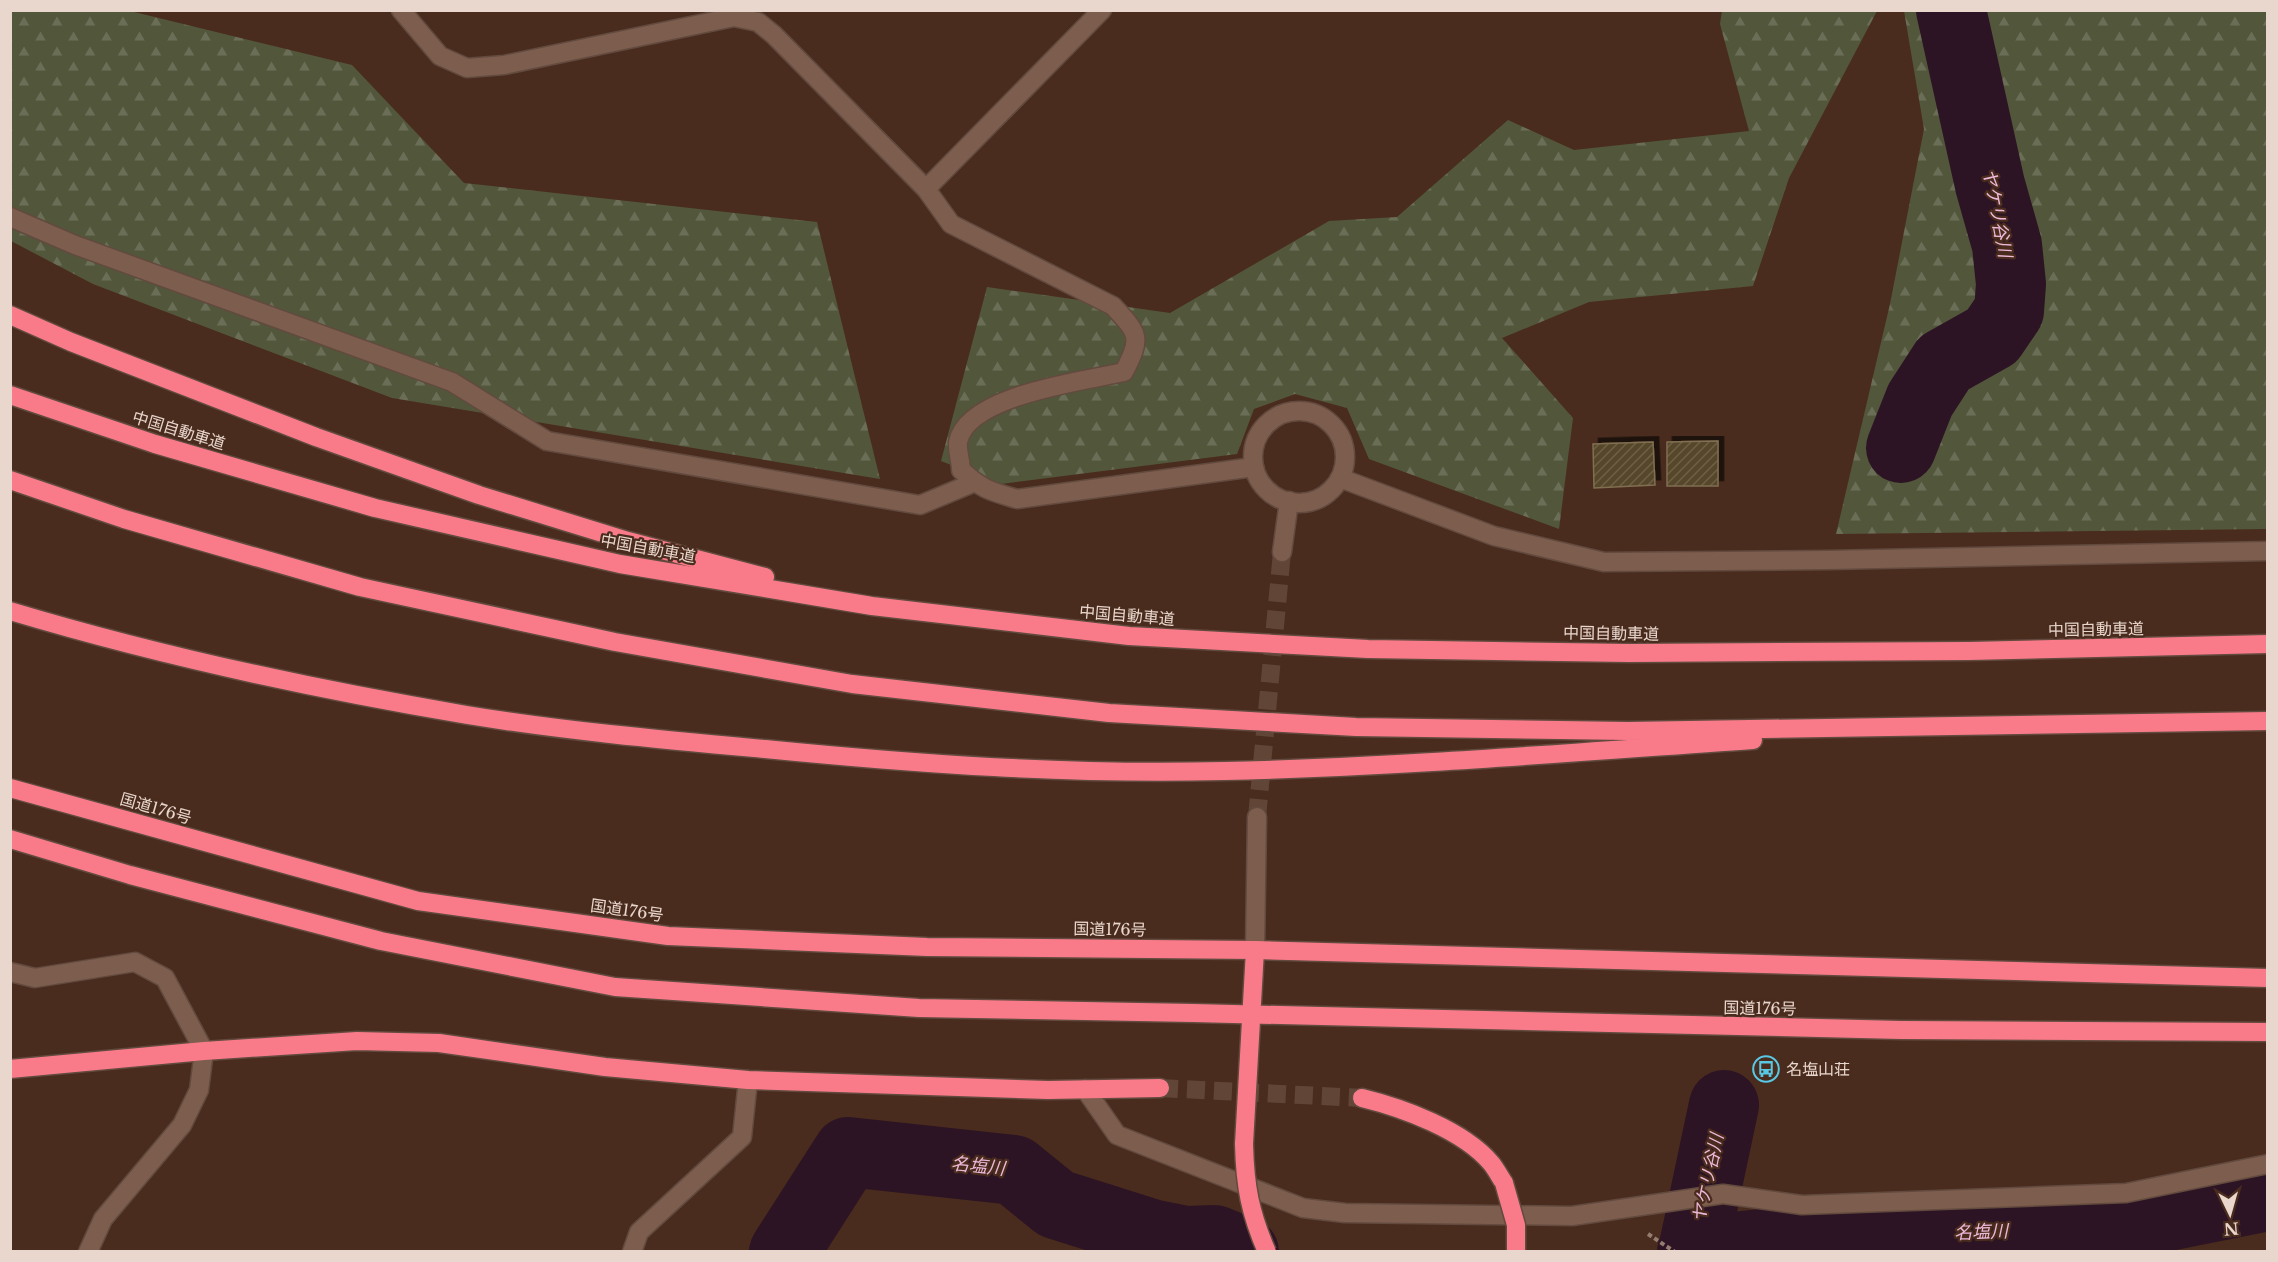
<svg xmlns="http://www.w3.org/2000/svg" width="2278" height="1262" viewBox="0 0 2278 1262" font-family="'Libre Baskerville','Noto Sans JP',serif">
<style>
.forest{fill:url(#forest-firs)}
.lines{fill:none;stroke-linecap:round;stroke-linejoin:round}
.river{stroke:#2c1424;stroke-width:70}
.building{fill:url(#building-hatch);stroke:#806f51;stroke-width:1.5;filter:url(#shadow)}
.minor-tunnel{stroke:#614637;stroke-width:18;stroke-dasharray:18 9;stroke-linecap:butt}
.highway-tunnel{stroke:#614637;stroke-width:18;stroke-dasharray:18 9;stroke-linecap:butt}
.minor-casing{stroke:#624a3e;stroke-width:21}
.highway-casing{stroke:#624a3e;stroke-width:21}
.path{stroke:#947c70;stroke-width:4;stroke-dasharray:4.5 3;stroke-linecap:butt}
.minor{stroke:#7d5d4d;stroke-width:18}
.highway{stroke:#f97b8a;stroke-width:18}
.highway-bridge-casing{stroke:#624a3e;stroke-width:21;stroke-linecap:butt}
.highway-bridge{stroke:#f97b8a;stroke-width:18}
.labels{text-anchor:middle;stroke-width:4.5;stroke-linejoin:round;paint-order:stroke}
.street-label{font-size:16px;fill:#e9d6cd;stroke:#492c1d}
.poi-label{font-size:16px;fill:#e9d6cd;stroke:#492c1d;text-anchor:start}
.water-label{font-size:18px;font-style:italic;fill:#eeb8da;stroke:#492c1d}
</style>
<defs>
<pattern id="forest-firs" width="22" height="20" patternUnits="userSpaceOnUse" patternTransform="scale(1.5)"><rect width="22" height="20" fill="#52573b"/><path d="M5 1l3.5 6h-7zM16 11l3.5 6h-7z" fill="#6b6e56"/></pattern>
<pattern id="building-hatch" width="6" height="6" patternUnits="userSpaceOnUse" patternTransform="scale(1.5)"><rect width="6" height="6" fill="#564629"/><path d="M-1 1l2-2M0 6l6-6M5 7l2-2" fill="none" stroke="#6e6047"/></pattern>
<filter id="shadow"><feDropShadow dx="5.5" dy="-5.5" stdDeviation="0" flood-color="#0009"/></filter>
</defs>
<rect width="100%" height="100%" fill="#492c1d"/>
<g class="forest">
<polygon points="10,11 130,11 352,65 464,183 817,222 880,479 392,398 93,284 11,241"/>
<polygon points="1722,11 1877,11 1789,178 1753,286 1589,302 1502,338 1573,418 1559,529 1369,459 1347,408 1295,394 1254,409 1237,454 1001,484 941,461 987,287 1170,313 1329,221 1397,217 1508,120 1574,150 1749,131 1720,24"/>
<polygon points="1904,11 2267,11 2267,529 1836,534 1890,304 1924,129"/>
</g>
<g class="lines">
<g class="river">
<polyline points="1901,448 1920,400 1944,363 1992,336 2009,311 2011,284 2007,245 1990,185 1951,10"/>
<polyline points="1693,1251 1724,1105"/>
<polyline points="784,1252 848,1152 1014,1170 1056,1204 1151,1234 1186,1241 1215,1240 1244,1252"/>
<polyline points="1692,1252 1794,1240 2113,1227 2268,1196"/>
</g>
</g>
<g class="building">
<polygon points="1718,441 1718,486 1667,486 1667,442"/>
<polygon points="1653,442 1655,485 1594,488 1593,444"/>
</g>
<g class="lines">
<polyline class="minor-tunnel" points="1257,817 1282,552"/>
<polyline class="highway-tunnel" points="1160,1088 1362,1098"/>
<g class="minor-casing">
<g id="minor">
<path d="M 401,10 L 440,56 L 467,68 L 504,65 L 734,17 L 758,22 L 774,35 L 926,189 L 951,224 L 1113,306 C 1139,334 1142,337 1124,372 C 1084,381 967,395 958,442 C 957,450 961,462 961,470 C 983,490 990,491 1017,499 L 1254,467"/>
<polyline points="926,189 1102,10"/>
<polyline points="10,217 75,245 452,382 547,441 920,505 975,482"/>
<circle cx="1299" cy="457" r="46"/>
<polyline points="1340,478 1494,536 1604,562 1828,560 2268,551"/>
<polyline points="1282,552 1289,501"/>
<polyline points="1255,950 1257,817"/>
<polyline points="10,972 35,978 135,962 165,978 204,1051 199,1090 182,1125 103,1219 88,1252"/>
<polyline points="1085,1089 1117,1135 1303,1208 1345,1213 1572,1216 1723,1194 1802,1205 2126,1193 2268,1164"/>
<polyline points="632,1252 639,1232 742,1137 748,1080"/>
</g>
</g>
<g class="highway-casing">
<g id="highway">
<polyline points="10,315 71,342 316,437 479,495 628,541 765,577"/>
<polyline points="10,395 155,444 375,508 620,564 872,606 1129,636 1368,649 1629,653 1969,651 2268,644"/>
<polyline points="10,480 124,519 360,587 615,642 852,684 1109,713 1356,727 1628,731 2268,721"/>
<path d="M 10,611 C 160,656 313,689 467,715 C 565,731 666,740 765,749 C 916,764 1072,775 1224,771 C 1400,767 1577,752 1753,740"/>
<polyline points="10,788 418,901 668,936 927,947 1255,950 2268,978"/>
<polyline points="10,839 130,875 381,941 615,987 919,1008 1193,1013 1901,1030 2268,1032"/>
<polyline points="10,1069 204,1051 357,1041 439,1043 605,1067 748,1080 1048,1090 1160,1088"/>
<path d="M 1362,1098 C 1403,1108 1463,1130 1491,1163 C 1496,1169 1500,1177 1504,1183"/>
<polyline points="1244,1144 1255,950"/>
</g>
</g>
<polyline class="path" points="1648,1234 1675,1252"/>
<use href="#minor" class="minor"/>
<use href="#highway" class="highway"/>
<g class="highway-bridge-casing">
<g id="highway-bridge">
<path d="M 1244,1144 C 1245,1186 1250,1213 1267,1252"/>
<polyline points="1504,1183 1516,1225 1516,1252"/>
</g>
</g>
<use href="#highway-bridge" class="highway-bridge"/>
</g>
<defs>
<g id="bus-ring" transform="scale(1.35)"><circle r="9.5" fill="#492c1d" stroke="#59c8e4" stroke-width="1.5"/><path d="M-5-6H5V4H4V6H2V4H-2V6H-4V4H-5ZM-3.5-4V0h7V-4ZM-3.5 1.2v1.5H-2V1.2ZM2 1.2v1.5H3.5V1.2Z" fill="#59c8e4"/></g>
</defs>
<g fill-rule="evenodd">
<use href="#bus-ring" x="1766" y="1069"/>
</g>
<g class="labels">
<g class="street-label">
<text transform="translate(179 430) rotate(17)" y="6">中国自動車道</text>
<text transform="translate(648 548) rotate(10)" y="6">中国自動車道</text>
<text transform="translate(1127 615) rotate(5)" y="6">中国自動車道</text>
<text transform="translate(2096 629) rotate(-1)" y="6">中国自動車道</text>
<text transform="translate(1611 633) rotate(1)" y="6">中国自動車道</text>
<text transform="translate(156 808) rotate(16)" y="6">国道176号</text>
<text transform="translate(627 910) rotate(8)" y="6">国道176号</text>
<text transform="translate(1110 929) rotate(1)" y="6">国道176号</text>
<text transform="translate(1760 1008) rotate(1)" y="6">国道176号</text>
</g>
<g class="poi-label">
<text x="1786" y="1075">名塩山荘</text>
</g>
<g class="water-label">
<text transform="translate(1997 213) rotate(79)" y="6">ヤケリ谷川</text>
<text transform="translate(978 1166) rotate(6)" y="6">名塩川</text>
<text transform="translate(1708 1178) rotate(-78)" y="6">ヤケリ谷川</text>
<text transform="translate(1981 1232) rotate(-2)" y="6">名塩川</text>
</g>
</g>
<rect width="2278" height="1262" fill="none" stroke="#e9d6cd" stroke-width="24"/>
<g transform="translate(2230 1214) rotate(175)" stroke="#492c1d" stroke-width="4.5" paint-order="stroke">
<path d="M0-4.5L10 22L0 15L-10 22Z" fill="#e9d6cd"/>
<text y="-9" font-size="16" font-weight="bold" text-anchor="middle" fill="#e9d6cd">N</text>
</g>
</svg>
